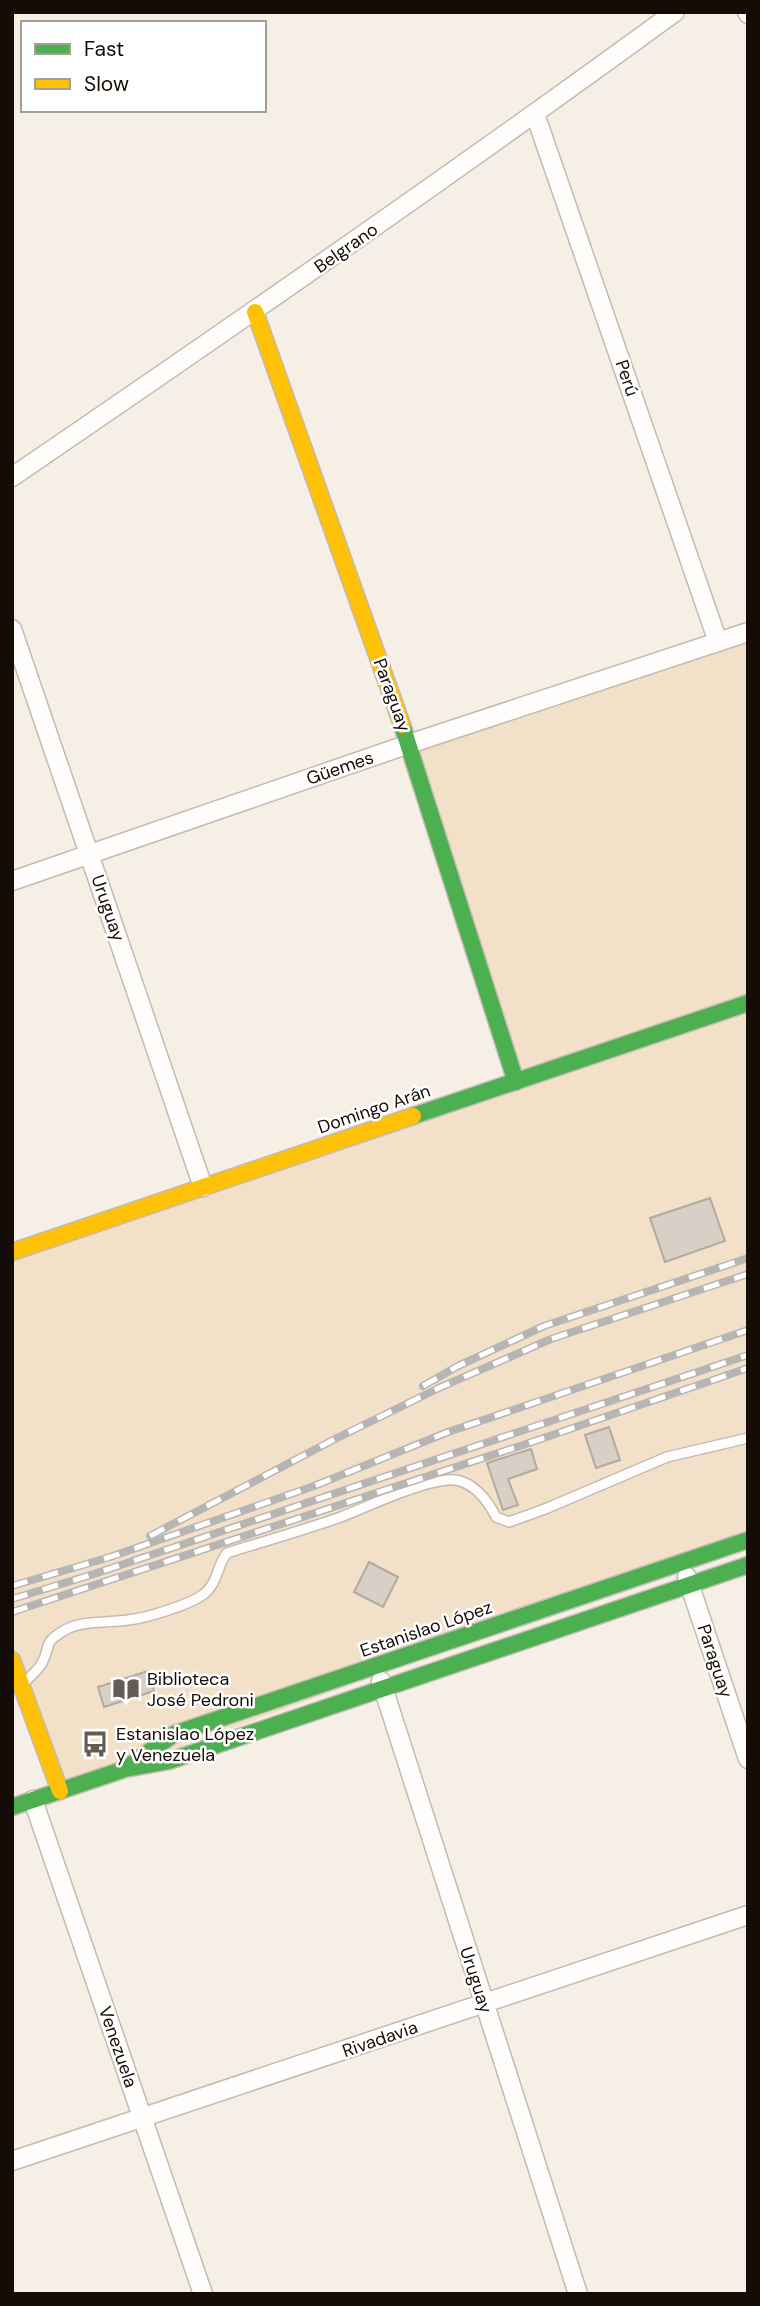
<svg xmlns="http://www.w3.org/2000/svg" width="760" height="2306" viewBox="0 0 760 2306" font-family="'DM Sans',sans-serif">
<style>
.green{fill:#f3e0c9}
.building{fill:#d8d0c7;stroke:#b1aaa1;stroke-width:2}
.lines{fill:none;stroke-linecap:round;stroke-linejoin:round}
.lane-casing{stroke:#c2bbb2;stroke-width:12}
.street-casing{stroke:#c2bbb2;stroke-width:21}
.fast-casing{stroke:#c2bbb2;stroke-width:19}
.slow-casing{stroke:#c2bbb2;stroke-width:19}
.lane{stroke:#fefdfb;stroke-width:9}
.street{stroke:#fefdfb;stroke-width:18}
.fast{stroke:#4caf50;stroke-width:16}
.slow{stroke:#ffc107;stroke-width:16}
.rail-casing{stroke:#b7b5b3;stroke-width:8}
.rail{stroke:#fff;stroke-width:5;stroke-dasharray:16;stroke-linecap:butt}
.labels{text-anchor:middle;stroke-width:5;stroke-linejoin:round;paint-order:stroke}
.street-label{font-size:18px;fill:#150d05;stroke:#fff}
.poi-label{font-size:18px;fill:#150d05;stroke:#fff;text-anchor:start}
</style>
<rect width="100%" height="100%" fill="#f6efe6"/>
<polygon class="green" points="748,632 748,1540 60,1791 12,1660 12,1252 516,1082 409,744"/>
<g class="building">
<polygon points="710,1198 725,1241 665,1262 650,1218"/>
<polygon points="609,1427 620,1460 596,1468 585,1435"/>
<polygon points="531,1449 537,1469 508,1479 518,1505 503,1510 487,1463"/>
<polygon points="369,1562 398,1577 383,1607 354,1592"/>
<polygon points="148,1671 154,1691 104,1707 98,1687"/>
</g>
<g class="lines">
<g class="lane-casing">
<path id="lane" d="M 24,1683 C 30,1677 38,1670 42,1663 C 52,1645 41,1644 65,1630 C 83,1620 108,1623 128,1620 C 147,1618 189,1605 204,1594 C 218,1583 217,1565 227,1553 C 265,1541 304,1530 341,1517 C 369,1506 419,1482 448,1480 C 471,1478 487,1499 496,1517 L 509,1522 L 545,1509 L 667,1457 L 748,1438"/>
</g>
<g class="street-casing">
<g id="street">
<polyline points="747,12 748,14"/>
<polyline points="535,114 718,642"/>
<path d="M 12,477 C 235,325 457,171 675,12"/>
<polyline points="12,629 203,1187"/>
<polyline points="12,881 409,744 748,632"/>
<polyline points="687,1577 748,1759"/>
<polyline points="381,1681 578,2294"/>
<polyline points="33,1800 203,2294"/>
<polyline points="12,2161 748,1915"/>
</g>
</g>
<g class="fast-casing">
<g id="fast">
<polyline points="402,725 516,1082"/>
<polyline points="413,1116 748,1003"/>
<polyline points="132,1764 174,1734 748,1540"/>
<polyline points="12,1807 125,1769 169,1761 748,1565"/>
</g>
</g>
<g class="slow-casing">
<g id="slow">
<polyline points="255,312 402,725"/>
<polyline points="12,1252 413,1116"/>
<polyline points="12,1660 60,1791"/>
</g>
</g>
<use href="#lane" class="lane"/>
<use href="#street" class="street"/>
<use href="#fast" class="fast"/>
<use href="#slow" class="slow"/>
<g class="rail-casing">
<g id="rail">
<polyline points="423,1386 458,1366 544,1326 748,1258"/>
<polyline points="150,1536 333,1440 441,1387 551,1339 748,1274"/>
<polyline points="12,1586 110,1557 314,1486 448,1432 748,1330"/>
<polyline points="12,1599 94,1574 748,1355"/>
<polyline points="12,1612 526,1444 748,1368"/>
</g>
</g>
<use href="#rail" class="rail"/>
</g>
<defs>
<g id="library-bare" transform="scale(2.1)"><path d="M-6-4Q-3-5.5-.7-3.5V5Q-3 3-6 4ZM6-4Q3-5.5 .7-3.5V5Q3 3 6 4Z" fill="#645c54" stroke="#fff" stroke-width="2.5" paint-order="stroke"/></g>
<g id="bus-bare" transform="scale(2.1)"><path d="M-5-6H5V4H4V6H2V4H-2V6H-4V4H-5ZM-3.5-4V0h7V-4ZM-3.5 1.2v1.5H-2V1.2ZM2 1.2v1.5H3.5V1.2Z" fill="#645c54" stroke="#fff" stroke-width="2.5" paint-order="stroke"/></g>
</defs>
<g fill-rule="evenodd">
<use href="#library-bare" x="126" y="1689"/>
<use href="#bus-bare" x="95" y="1744"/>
</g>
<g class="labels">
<g class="street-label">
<text transform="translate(346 248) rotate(-35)" y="6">Belgrano</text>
<text transform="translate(627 378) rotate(71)" y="6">Perú</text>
<text transform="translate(392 695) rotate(70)" y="6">Paraguay</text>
<text transform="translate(340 768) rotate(-19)" y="6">Güemes</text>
<text transform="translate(108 908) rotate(71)" y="6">Uruguay</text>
<text transform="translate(374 1109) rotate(-19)" y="6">Domingo Arán</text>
<text transform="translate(426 1629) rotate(-19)" y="6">Estanislao López</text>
<text transform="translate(715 1661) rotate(72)" y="6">Paraguay</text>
<text transform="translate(476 1980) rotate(72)" y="6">Uruguay</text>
<text transform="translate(380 2039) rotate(-19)" y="6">Rivadavia</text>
<text transform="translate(118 2047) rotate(71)" y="6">Venezuela</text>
</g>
<g class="poi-label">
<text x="147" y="1685">Biblioteca<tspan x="147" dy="21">José Pedroni</tspan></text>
<text x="116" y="1740">Estanislao López<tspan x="116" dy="21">y Venezuela</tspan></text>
</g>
</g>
<rect width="760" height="2306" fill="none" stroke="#150d05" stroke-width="28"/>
<rect x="21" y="21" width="245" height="91" fill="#ffffff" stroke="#a19e9b" stroke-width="2"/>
<rect x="35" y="44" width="35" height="10" fill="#4caf50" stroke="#a19e9b" stroke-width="2"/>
<text x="84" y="56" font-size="21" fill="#150d05">Fast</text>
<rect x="35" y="79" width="35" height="10" fill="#ffc107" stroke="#a19e9b" stroke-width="2"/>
<text x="84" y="91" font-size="21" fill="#150d05">Slow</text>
</svg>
